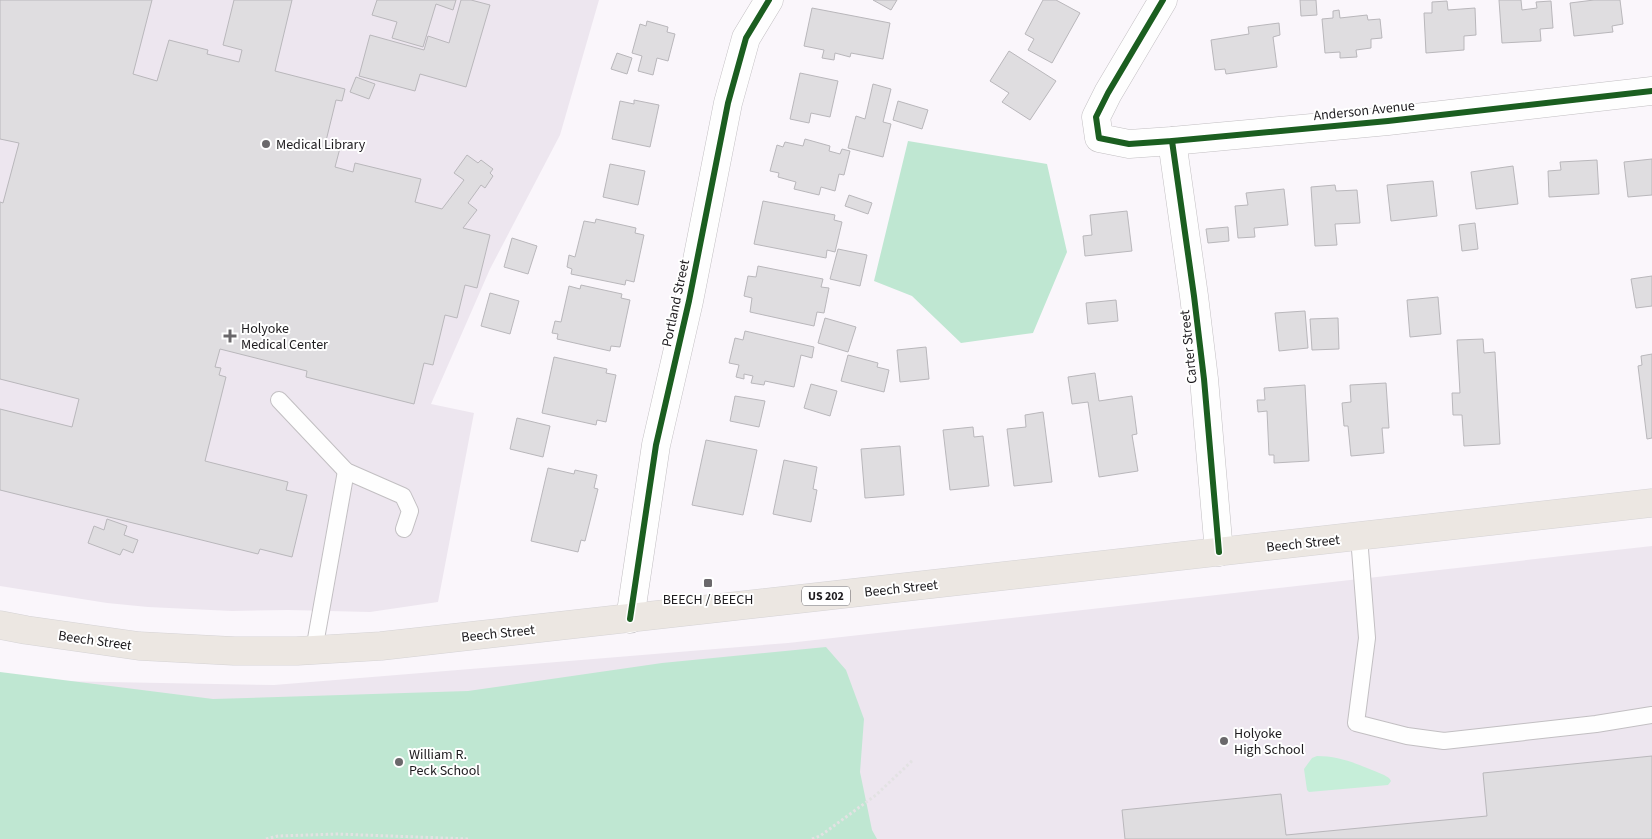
<svg xmlns="http://www.w3.org/2000/svg" width="1652" height="839" viewBox="0 0 1652 839" font-family="'Source Sans 3',sans-serif">
<style>
.built{fill:#ede6ef}
.green{fill:#c6eed9}
.forest{fill:#bfe7d2}
.building{fill:#dfdde0;stroke:#b9b7bb}
.lines{fill:none;stroke-linecap:round;stroke-linejoin:round}
.lane-casing{stroke:#c2bfc2;stroke-width:18}
.street-casing{stroke:#c2bfc2;stroke-width:29}
.primary-casing{stroke:#d5d3d5;stroke-width:29}
.path{stroke:#e3e2e3;stroke-width:3;stroke-dasharray:2.5 2.5;stroke-linecap:butt}
.lane{stroke:#fefefe;stroke-width:16}
.street{stroke:#fefefe;stroke-width:28}
.primary{stroke:#ece7e2;stroke-width:28}
.cycleway-casing{stroke:#fff;stroke-width:9}
.cycleway{stroke:#1b5e20;stroke-width:6}
.poi-dot{fill:#6a686b;stroke:#fff;stroke-width:2}
.labels{text-anchor:middle;stroke-width:4;stroke-linejoin:round;paint-order:stroke}
.shield{fill:#fff;stroke:#615f62;stroke-width:1}
.shield-label{font-size:12px;font-weight:bold;fill:#1d1b1e}
.street-label{font-size:14px;fill:#1d1b1e;stroke:#fff}
.poi-label{font-size:14px;fill:#1d1b1e;stroke:#fff;text-anchor:start}
</style>
<rect width="100%" height="100%" fill="#faf6fb"/>
<g class="built">
<polygon points="0,0 599,0 560,135 490,269 431,404 474,413 438,602 370,612 288,610 232,611 148,607 107,603 0,586"/>
<polygon points="1652,546 1652,839 0,839 0,680 274,685 788,643"/>
</g>
<path class="green" d="M 1317,756 C 1342,756 1362,766 1384,775 L 1389,778 L 1391,781 L 1388,785 L 1309,792 L 1307,790 L 1304,769 L 1312,758 Z"/>
<g class="forest">
<polygon points="908,141 1047,164 1067,252 1033,333 961,343 912,296 874,281"/>
<polygon points="826,647 846,670 864,719 860,772 872,830 877,839 0,839 0,672 213,699 468,691 662,663"/>
</g>
<g class="building">
<polygon points="0,0 152,0 133,74 157,81 169,40 208,50 207,54 239,62 242,50 223,45 234,0 292,0 275,71 345,89 342,101 336,100 325,145 340,148 335,167 353,172 355,163 421,179 415,202 442,209 464,180 454,173 467,155 478,163 481,160 493,169 490,173 493,176 485,188 481,185 468,203 477,210 463,228 490,235 477,288 465,285 457,318 445,315 433,365 424,363 414,404 306,377 307,371 220,349 215,367 221,368 219,375 226,377 205,461 288,482 286,490 307,495 292,557 260,549 258,554 0,490 0,409 72,427 79,399 0,379 0,202 3,203 19,143 0,139"/>
<polygon points="377,0 456,0 453,10 436,4 423,47 392,38 397,22 372,15"/>
<polygon points="461,0 471,0 490,5 466,87 420,74 415,91 359,76 370,35 424,50 428,36 449,43"/>
<polygon points="873,0 897,0 891,10"/>
<polygon points="1043,0 1056,0 1080,13 1052,63 1028,50 1034,39 1025,34"/>
<polygon points="1300,0 1316,0 1317,15 1301,16"/>
<polygon points="1499,0 1521,0 1522,10 1537,8 1536,2 1551,1 1553,28 1540,29 1541,41 1502,43"/>
<polygon points="1594,0 1620,0 1623,24 1612,26 1613,32 1574,36 1570,3"/>
<polygon points="1447,1 1448,10 1475,8 1476,35 1464,36 1464,50 1426,53 1424,13 1432,13 1432,2"/>
<polygon points="812,8 890,23 883,59 851,53 850,57 835,53 834,60 822,58 824,50 804,46"/>
<polygon points="1339,10 1340,18 1367,15 1368,20 1380,19 1382,38 1371,39 1371,48 1356,50 1357,57 1340,58 1340,52 1325,53 1322,19 1333,18 1333,11"/>
<polygon points="647,21 668,27 667,32 675,34 668,61 657,58 653,75 638,71 642,56 632,53 640,24 646,26"/>
<polygon points="1279,23 1280,35 1273,37 1277,67 1226,74 1225,69 1215,70 1211,40 1249,34 1248,27"/>
<polygon points="1009,51 1056,81 1030,120 1002,102 1009,93 990,81"/>
<polygon points="617,53 632,58 627,74 611,69"/>
<polygon points="800,73 838,81 830,117 811,113 809,123 790,119"/>
<polygon points="356,77 375,84 369,99 350,92"/>
<polygon points="873,84 891,89 883,122 891,124 883,157 848,148 856,116 865,119"/>
<polygon points="634,100 659,105 650,147 612,139 620,101 634,104"/>
<polygon points="898,101 928,110 922,129 893,120"/>
<polygon points="805,139 830,146 829,151 840,154 842,149 850,151 844,175 839,174 835,191 821,187 819,195 794,189 796,182 778,177 779,173 770,171 777,145 783,147 785,142 803,146"/>
<polygon points="1652,159 1652,195 1628,197 1624,162"/>
<polygon points="1597,160 1599,194 1549,197 1548,171 1561,170 1560,162"/>
<polygon points="610,164 645,171 638,205 603,197"/>
<polygon points="1513,166 1518,204 1476,209 1471,172"/>
<polygon points="1433,181 1437,216 1391,221 1387,185"/>
<polygon points="1335,185 1336,191 1357,190 1360,223 1335,224 1337,245 1315,246 1311,187"/>
<polygon points="1284,189 1288,225 1254,228 1255,237 1238,238 1235,206 1248,205 1246,193"/>
<polygon points="849,195 872,203 868,214 845,206"/>
<polygon points="763,201 835,215 834,220 842,222 835,252 827,250 826,258 754,244"/>
<polygon points="1127,211 1132,251 1085,256 1083,236 1092,235 1090,215"/>
<polygon points="596,219 636,228 635,233 644,235 634,282 626,280 625,285 571,274 572,269 567,267 569,255 575,257 584,221 595,223"/>
<polygon points="1475,223 1478,249 1462,251 1459,225"/>
<polygon points="1228,227 1229,241 1208,243 1206,229"/>
<polygon points="512,238 537,246 528,274 504,267"/>
<polygon points="838,249 867,255 860,286 830,279"/>
<polygon points="758,266 823,279 821,287 829,288 824,313 817,312 814,326 750,312 752,298 744,296 748,276 756,277"/>
<polygon points="1652,276 1652,306 1636,308 1631,279"/>
<polygon points="581,285 622,294 621,298 630,300 620,347 611,346 610,351 557,339 558,334 552,333 555,321 561,322 569,286 580,289"/>
<polygon points="490,293 519,301 510,334 481,326"/>
<polygon points="1438,297 1441,334 1410,337 1407,300"/>
<polygon points="1116,300 1118,321 1088,324 1086,303"/>
<polygon points="1305,311 1308,348 1279,351 1275,313"/>
<polygon points="825,318 856,327 848,352 818,343"/>
<polygon points="1338,318 1339,349 1312,350 1310,319"/>
<polygon points="745,331 814,347 812,358 801,355 794,387 765,381 764,385 751,383 753,376 744,374 744,379 736,377 739,365 729,363 735,338 743,340"/>
<polygon points="1483,339 1484,353 1495,352 1500,444 1464,446 1462,415 1453,415 1452,393 1460,393 1457,340"/>
<polygon points="926,347 929,379 900,382 897,350"/>
<polygon points="1652,354 1652,438 1647,439 1638,366 1642,365 1641,356"/>
<polygon points="848,355 878,363 877,367 889,370 884,392 841,381"/>
<polygon points="554,357 607,369 606,373 616,375 606,422 597,420 596,425 542,413"/>
<polygon points="1095,373 1099,401 1132,396 1137,434 1132,435 1138,471 1099,477 1088,402 1072,404 1068,377"/>
<polygon points="1386,383 1389,428 1382,428 1384,453 1351,456 1348,426 1344,426 1342,403 1351,402 1350,385"/>
<polygon points="811,384 837,391 830,416 804,408"/>
<polygon points="1305,385 1309,461 1274,463 1274,455 1269,455 1267,411 1258,412 1257,400 1265,400 1264,388"/>
<polygon points="735,396 765,401 759,427 730,421"/>
<polygon points="1043,412 1052,482 1014,486 1007,429 1026,427 1025,415"/>
<polygon points="517,418 550,426 543,457 510,449"/>
<polygon points="973,427 974,437 983,436 989,486 950,490 943,430"/>
<polygon points="706,440 757,450 743,515 692,505"/>
<polygon points="900,446 904,495 865,498 861,449"/>
<polygon points="784,460 817,467 813,489 817,490 811,522 773,514"/>
<polygon points="548,468 574,474 575,470 597,475 594,488 598,489 585,541 581,540 578,552 531,541"/>
<polygon points="107,519 127,526 124,535 138,540 133,553 123,549 120,555 88,543 94,526 104,530"/>
<polygon points="1652,756 1652,839 1125,839 1122,810 1281,794 1286,835 1487,816 1483,773"/>
</g>
<g class="lines">
<g class="lane-casing">
<g id="lane">
<polyline points="279,400 346,471 403,496 410,511 404,529"/>
<polyline points="1359,537 1367,638 1356,723 1407,736 1444,741 1596,724 1652,715"/>
<polyline points="314,650 346,471"/>
</g>
</g>
<g class="street-casing">
<g id="street">
<polyline points="1163,0 1108,93 1096,117 1099,138 1129,144 1172,141 1388,121 1652,91"/>
<polyline points="1172,141 1194,296 1204,379 1219,552"/>
<polyline points="630,619 656,445 689,301 728,103 746,38 769,0"/>
</g>
</g>
<g class="primary-casing">
<polyline id="primary" points="0,625 26,630 139,646 234,651 297,651 381,646 1652,503"/>
</g>
<g class="path">
<polyline points="266,839 278,836 337,834 470,839"/>
<polyline points="812,839 820,836 876,795 913,760"/>
</g>
<use href="#lane" class="lane"/>
<use href="#street" class="street"/>
<use href="#primary" class="primary"/>
<g class="cycleway-casing">
<g id="cycleway">
<polyline points="1163,0 1108,93 1096,117 1099,138 1129,144 1172,141 1388,121 1652,91"/>
<polyline points="1172,141 1194,296 1204,379 1219,552"/>
<polyline points="630,619 656,445 689,301 728,103 746,38 769,0"/>
</g>
</g>
<use href="#cycleway" class="cycleway"/>
</g>
<g class="poi-dot">
<circle cx="266" cy="144" r="5"/>
<path d="M227.5 328.5h5v5h5v5h-5v5h-5v-5h-5v-5h5z"/>
<rect x="703" y="578" width="10" height="10" rx="2.5"/>
<circle cx="1224" cy="741" r="5"/>
<circle cx="399" cy="762" r="5"/>
</g>
<g class="labels">
<rect class="shield" x="802" y="586.5" width="48" height="19" rx="4"/>
<g class="shield-label">
<text x="826" y="600">US 202</text>
</g>
<g class="street-label">
<text transform="translate(1364 110) rotate(-6)" y="5">Anderson Avenue</text>
<text transform="translate(675 303) rotate(-78)" y="5">Portland Street</text>
<text transform="translate(1188 347) rotate(-96)" y="5">Carter Street</text>
<text transform="translate(1303 543) rotate(-6)" y="5">Beech Street</text>
<text transform="translate(901 588) rotate(-6)" y="5">Beech Street</text>
<text transform="translate(498 633) rotate(-6)" y="5">Beech Street</text>
<text transform="translate(95 640) rotate(8)" y="5">Beech Street</text>
</g>
<g class="poi-label">
<text x="276" y="149">Medical Library</text>
<text x="241" y="333">Holyoke<tspan x="241" dy="16">Medical Center</tspan></text>
<text x="708" y="604" text-anchor="middle">BEECH / BEECH</text>
<text x="1234" y="738">Holyoke<tspan x="1234" dy="16">High School</tspan></text>
<text x="409" y="759">William R.<tspan x="409" dy="16">Peck School</tspan></text>
</g>
</g>
</svg>
